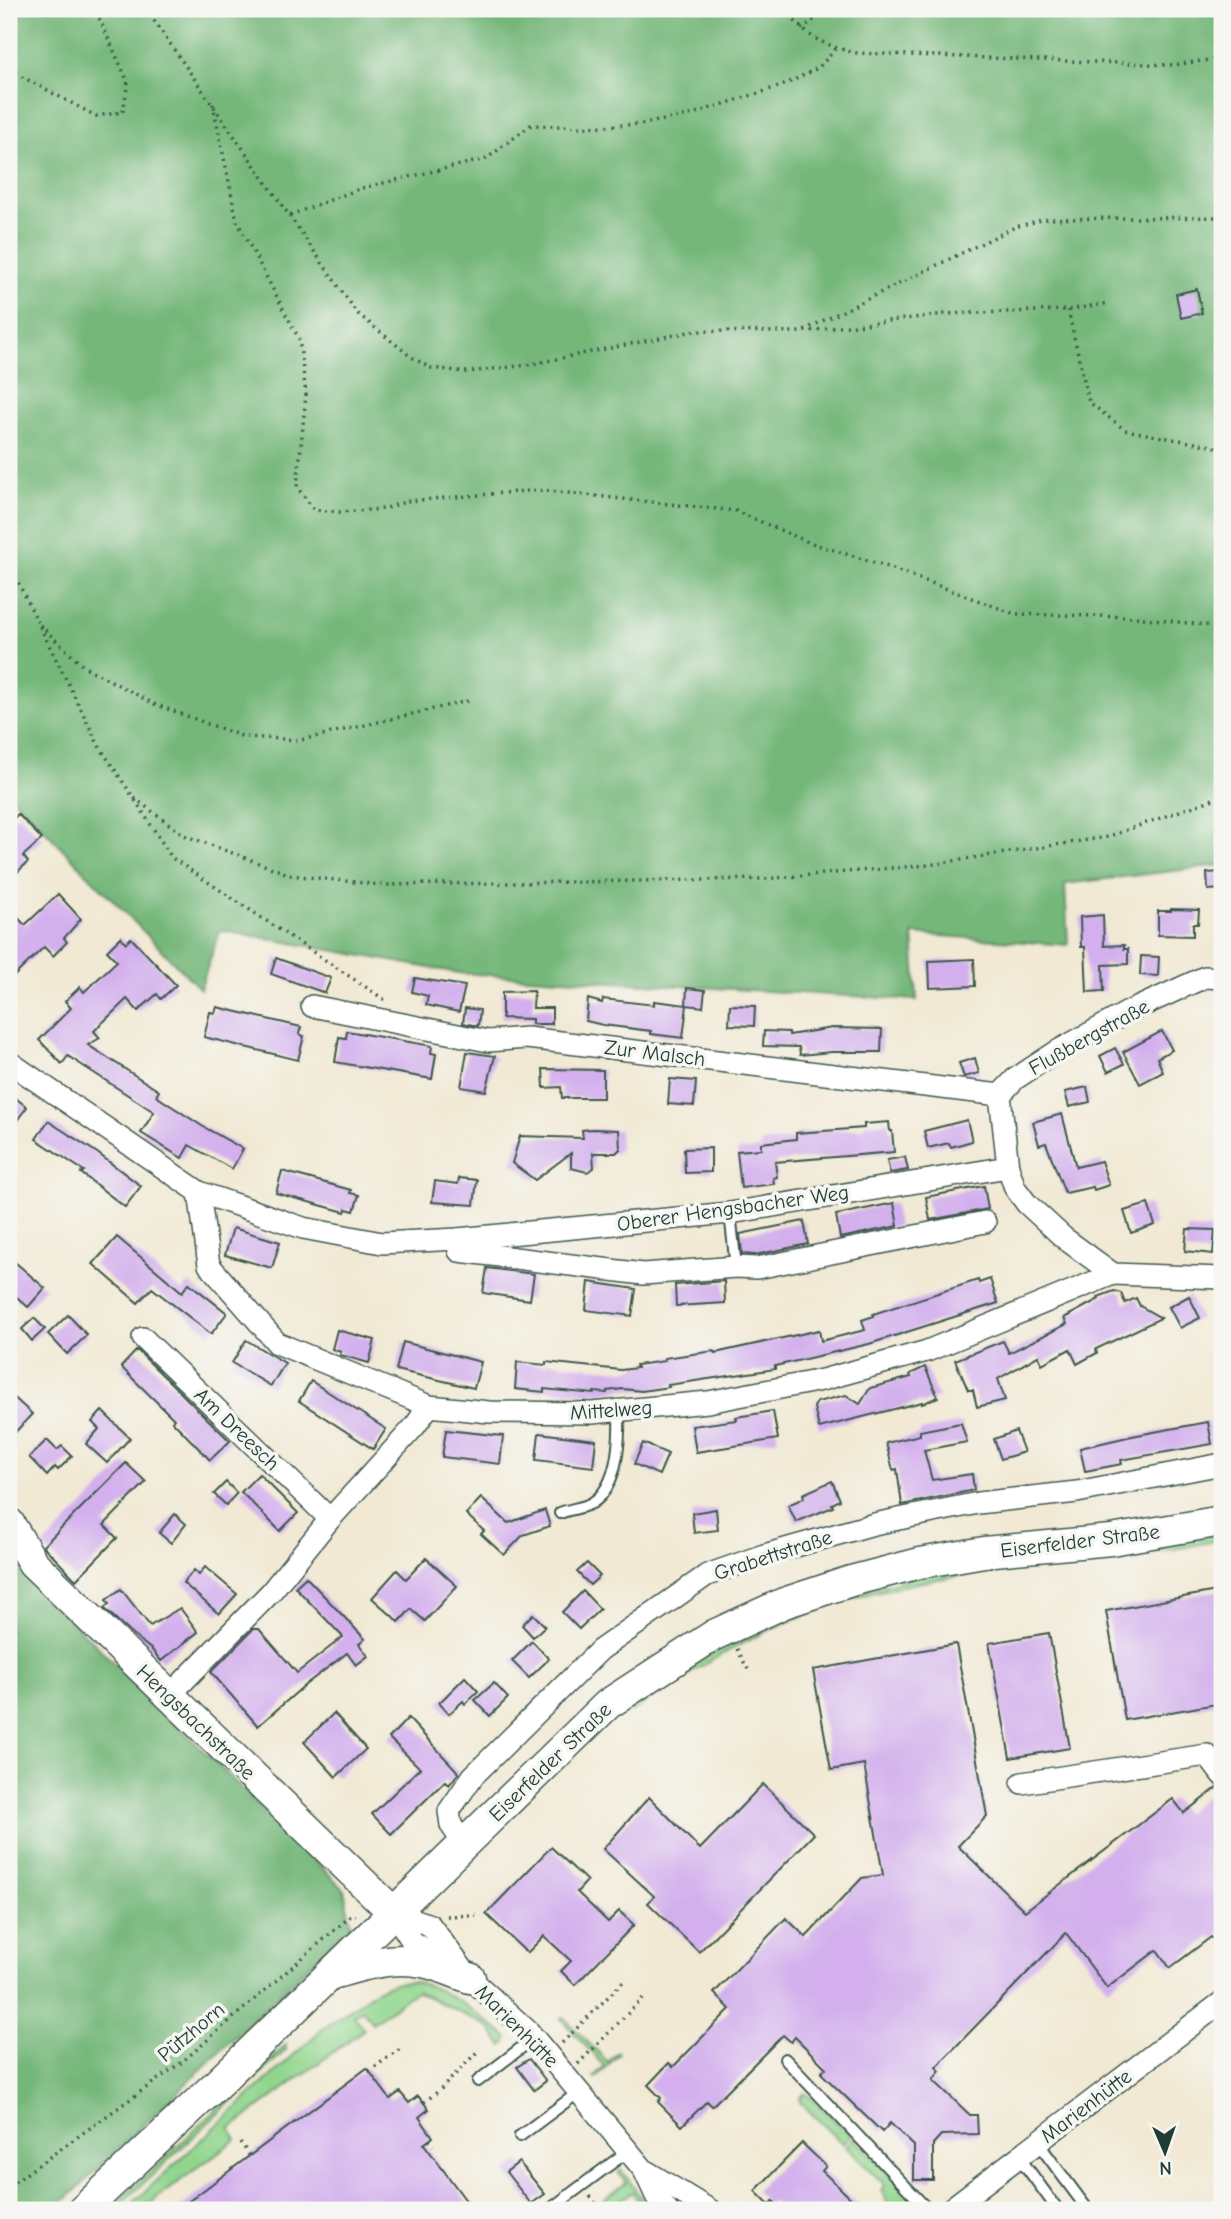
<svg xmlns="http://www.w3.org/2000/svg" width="1231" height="2219" viewBox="0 0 1231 2219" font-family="'Comic Neue',sans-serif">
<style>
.green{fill:#92d68e;stroke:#588a61;stroke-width:2}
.forest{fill:#75b779;stroke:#4a7a56;stroke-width:2}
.building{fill:#d3b0ed}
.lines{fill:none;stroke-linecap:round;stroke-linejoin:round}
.lane-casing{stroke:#3e574c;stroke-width:14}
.street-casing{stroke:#3e574c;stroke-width:24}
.secondary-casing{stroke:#3e574c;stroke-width:33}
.path{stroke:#3e574c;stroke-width:3.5;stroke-dasharray:2 5;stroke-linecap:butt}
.lane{stroke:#fff;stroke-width:10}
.street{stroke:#fff;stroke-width:21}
.secondary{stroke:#fff;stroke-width:30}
.labels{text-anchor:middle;stroke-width:7;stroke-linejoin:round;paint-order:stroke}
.street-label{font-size:21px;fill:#1f3d34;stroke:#f6f6f2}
</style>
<rect width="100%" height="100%" fill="#f6f6f2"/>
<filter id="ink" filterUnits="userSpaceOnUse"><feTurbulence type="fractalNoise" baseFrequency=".0143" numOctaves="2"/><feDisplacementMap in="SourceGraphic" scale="14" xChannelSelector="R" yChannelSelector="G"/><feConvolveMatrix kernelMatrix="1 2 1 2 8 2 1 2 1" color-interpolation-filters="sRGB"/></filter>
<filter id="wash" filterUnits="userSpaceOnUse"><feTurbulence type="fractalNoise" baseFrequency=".00686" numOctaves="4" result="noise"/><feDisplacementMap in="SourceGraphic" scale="28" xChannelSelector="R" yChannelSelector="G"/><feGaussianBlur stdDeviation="1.57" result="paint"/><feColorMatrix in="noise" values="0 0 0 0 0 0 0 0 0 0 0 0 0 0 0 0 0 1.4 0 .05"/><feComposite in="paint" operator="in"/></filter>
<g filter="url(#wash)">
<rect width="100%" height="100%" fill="#f1e9d4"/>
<g class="green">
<path d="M 1222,1533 L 1222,1539 C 1146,1558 1068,1561 990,1571 C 931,1579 869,1590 814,1611 C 749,1635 689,1672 632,1712 L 630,1709 L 700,1661 L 737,1640 L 815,1605 L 917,1576 Z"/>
<path d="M 412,1981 C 443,1986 483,2017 508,2038 L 503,2046 L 488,2026 L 416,1991 L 372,2023 L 362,2009 L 354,2016 L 364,2029 L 230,2129 L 236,2139 L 141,2210 L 125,2210 L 320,2031 L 378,1989 L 398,1982 Z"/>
<polygon points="563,2017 608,2062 618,2052 619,2054 595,2078 594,2077 604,2066 561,2019"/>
<polygon points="286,2045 286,2050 115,2210 109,2210"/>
<polygon points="805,2093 851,2135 843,2144 800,2102 800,2097"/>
<polygon points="854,2138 924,2210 891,2210 881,2190 885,2185 846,2147"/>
<polygon points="621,2170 643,2200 640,2202 632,2192 607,2210 604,2210 599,2204 626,2183 618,2172"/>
</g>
<g class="forest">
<polygon points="9,9 1222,9 1222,865 1065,884 1068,945 913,934 917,1000 458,973 220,930 200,989 9,794"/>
<polygon points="9,1544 38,1588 344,1889 351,1925 55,2210 9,2210"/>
</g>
<g id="blocks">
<g class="building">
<polygon points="1197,289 1202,313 1181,318 1176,294"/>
<polygon points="18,814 42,839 23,856 28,862 9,880 9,823"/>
<polygon points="1222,872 1222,889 1208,890 1207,873"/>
<polygon points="58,894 81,919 64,938 67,942 53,956 44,947 9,981 9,924 16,916 25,925"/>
<polygon points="1171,909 1199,910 1198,924 1193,924 1193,936 1158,935 1158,911 1171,911"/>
<polygon points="1103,915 1104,946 1124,945 1124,949 1128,949 1128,964 1103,965 1104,991 1087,992 1085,947 1081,947 1080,917"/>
<polygon points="121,937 126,943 131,938 176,985 161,999 157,994 138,1011 127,999 94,1031 100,1038 88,1045 159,1091 156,1096 202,1126 243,1149 232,1169 189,1145 182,1158 141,1133 154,1112 68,1056 62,1064 39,1040 71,1008 65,1001 80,987 84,992 117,961 107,951"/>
<polygon points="1141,956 1159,957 1158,976 1140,975"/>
<polygon points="276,958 331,978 325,993 271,974"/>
<polygon points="974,959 975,986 930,988 929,961"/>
<polygon points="415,978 465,986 459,1012 426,1005 428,996 412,992"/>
<polygon points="687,988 705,990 703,1007 687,1005 683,1038 651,1034 651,1031 603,1025 586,1021 588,999 602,1003 603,999 654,1005 654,1001 686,1005"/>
<polygon points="534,991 533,1008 552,1008 552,1024 532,1024 532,1019 502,1018 502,992"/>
<polygon points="730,1005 755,1006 754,1026 729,1025"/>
<polygon points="217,1007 301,1027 299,1034 304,1036 298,1060 204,1037 210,1012 215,1013"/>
<polygon points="465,1008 480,1010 478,1026 463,1023"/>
<polygon points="832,1028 882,1029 881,1052 832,1052 800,1055 799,1047 763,1046 764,1031 789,1032 789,1035"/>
<polygon points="347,1031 432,1046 431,1053 436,1054 432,1079 335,1062 339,1037 346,1038"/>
<polygon points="1162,1031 1172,1050 1157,1058 1163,1072 1140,1084 1123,1052"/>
<polygon points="1115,1048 1124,1064 1108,1072 1100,1056"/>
<polygon points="467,1052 495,1056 486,1091 461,1087"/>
<polygon points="975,1058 979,1073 964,1077 959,1063"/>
<polygon points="543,1069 603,1070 603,1098 562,1098 561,1087 544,1088"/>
<polygon points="670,1079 696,1081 694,1106 668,1104"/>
<polygon points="1087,1087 1090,1102 1069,1107 1065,1092"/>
<polygon points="9,1093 27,1107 9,1131"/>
<polygon points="1062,1114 1076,1167 1101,1161 1109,1185 1094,1190 1093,1187 1065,1193 1046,1143 1039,1145 1033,1122"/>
<polygon points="967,1120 972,1141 951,1147 949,1143 928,1148 924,1131"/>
<polygon points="48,1121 96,1152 141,1186 125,1207 81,1173 84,1171 36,1139"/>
<polygon points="889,1122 890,1131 892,1131 894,1152 775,1162 777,1177 773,1178 774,1184 741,1188 737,1151 761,1149 761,1143 796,1139 796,1133 864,1128 864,1124"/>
<polygon points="593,1129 619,1130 620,1149 616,1153 593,1153 594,1168 587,1172 571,1168 571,1153 535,1180 512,1163 520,1136 583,1138 582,1130"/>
<polygon points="711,1148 711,1172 685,1173 684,1149"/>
<polygon points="905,1157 908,1170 890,1173 887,1160"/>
<polygon points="282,1171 351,1190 350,1193 359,1195 354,1211 346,1209 345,1212 276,1193"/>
<polygon points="459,1178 477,1180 474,1205 432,1202 435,1181 458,1184"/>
<polygon points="984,1186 988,1209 930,1220 926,1197"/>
<polygon points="894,1203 898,1226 840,1238 836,1215"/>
<polygon points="1148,1204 1155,1225 1131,1233 1124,1211"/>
<polygon points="804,1221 808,1244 755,1255 742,1254 740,1234"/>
<polygon points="233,1228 280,1242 272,1268 225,1255"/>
<polygon points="1187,1229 1215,1230 1213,1254 1185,1251"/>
<polygon points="117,1237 182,1292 189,1283 227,1313 211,1334 152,1288 138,1303 93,1264"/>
<polygon points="9,1257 45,1288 28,1307 9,1290"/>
<polygon points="487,1268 534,1274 530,1300 483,1293"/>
<polygon points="990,1279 998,1303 869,1344 775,1366 775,1369 668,1385 669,1387 642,1391 623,1389 607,1391 607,1393 594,1392 594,1394 544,1389 544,1392 515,1389 517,1362 546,1365 546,1362 621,1370 637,1368 636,1365 665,1361 664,1358 714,1351 715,1353 819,1330 821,1341 865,1330 862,1320 874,1316 873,1314 978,1280 979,1283"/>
<polygon points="724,1281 725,1303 676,1306 675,1285"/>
<polygon points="589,1282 636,1289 632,1316 586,1310"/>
<polygon points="1114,1291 1121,1293 1125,1303 1136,1298 1140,1306 1161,1318 1096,1349 1097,1353 1077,1364 1070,1349 1042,1364 1038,1356 998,1379 1005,1400 977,1407 973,1390 968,1390 955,1360 1003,1341 1009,1353 1067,1324 1064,1318 1099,1299 1098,1297"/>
<polygon points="1189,1296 1200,1318 1180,1328 1169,1307"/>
<polygon points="68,1315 87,1335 67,1354 48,1334"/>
<polygon points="34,1318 45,1329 32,1341 22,1329"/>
<polygon points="337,1330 375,1340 369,1363 344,1356 340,1355 341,1352 332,1349"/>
<polygon points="246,1340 285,1363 271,1386 232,1363"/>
<polygon points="403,1342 481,1362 474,1388 396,1370"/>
<polygon points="137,1350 230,1441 210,1460 172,1421 174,1419 121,1367"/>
<polygon points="925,1367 938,1397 922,1404 922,1402 819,1428 814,1407 817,1402 846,1395 860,1404 870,1388 911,1377 910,1374"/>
<polygon points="311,1381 386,1429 373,1449 299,1401"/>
<polygon points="9,1393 32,1414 9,1439"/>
<polygon points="102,1411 130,1438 107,1463 86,1444 99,1429 92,1422"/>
<polygon points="773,1411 778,1439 696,1452 692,1426 737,1420 736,1417"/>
<polygon points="1208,1422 1212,1444 1121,1460 1122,1464 1085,1471 1080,1448 1132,1436"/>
<polygon points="961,1423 967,1442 924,1450 932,1480 972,1474 974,1490 902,1505 897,1469 893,1470 886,1443 920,1435 920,1431"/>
<polygon points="446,1430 503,1436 500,1464 442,1457"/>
<polygon points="1016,1431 1024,1452 1001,1459 994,1439"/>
<polygon points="539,1433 596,1440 593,1467 536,1460"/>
<polygon points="47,1440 57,1450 62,1446 72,1456 58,1470 55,1467 47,1476 29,1457"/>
<polygon points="643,1443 668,1454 659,1475 634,1464"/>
<polygon points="126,1463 146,1482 104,1525 117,1538 76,1580 43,1546"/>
<polygon points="259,1474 298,1513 280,1531 241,1492"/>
<polygon points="832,1481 840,1500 832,1504 833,1507 796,1522 788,1505 804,1498 803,1494"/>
<polygon points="226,1482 237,1493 226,1505 214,1494"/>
<polygon points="481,1498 508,1523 545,1510 550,1526 523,1535 504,1555 481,1534 484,1531 466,1514"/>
<polygon points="716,1509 718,1530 694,1533 692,1513"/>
<polygon points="175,1514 186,1524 171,1543 159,1533"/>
<polygon points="426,1558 457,1586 425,1621 411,1609 399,1622 372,1598 397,1570 406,1579"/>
<polygon points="587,1563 600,1576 590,1585 577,1572"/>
<polygon points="205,1567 237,1594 219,1614 183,1583 194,1570 199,1575"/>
<polygon points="306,1577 365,1639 359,1644 368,1656 356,1665 347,1653 305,1685 258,1726 211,1672 253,1629 259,1629 297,1673 343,1637 295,1587"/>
<polygon points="121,1589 150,1626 180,1608 198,1632 161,1661 152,1650 133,1635 104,1608 109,1604 106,1600"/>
<polygon points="1222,1590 1222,1703 1125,1720 1106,1611"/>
<polygon points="583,1591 600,1609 579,1629 562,1612"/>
<polygon points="533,1614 545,1626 533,1637 522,1625"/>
<polygon points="1049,1633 1070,1748 1010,1758 989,1643"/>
<polygon points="532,1641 549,1659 529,1678 512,1661"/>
<polygon points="956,1644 987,1816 958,1846 1025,1911 1173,1799 1184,1813 1218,1787 1222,1788 1222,1933 1213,1939 1211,1937 1170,1968 1157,1950 1107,1988 1066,1933 936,2067 940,2071 933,2080 970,2115 977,2115 978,2134 941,2135 933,2144 933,2180 914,2180 914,2146 890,2123 882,2132 821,2073 826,2068 795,2037 791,2042 783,2035 712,2106 707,2101 682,2126 658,2102 661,2098 648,2085 669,2063 673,2067 730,2009 714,1993 786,1918 806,1937 862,1878 883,1875 864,1764 831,1770 813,1670"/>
<polygon points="465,1677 478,1691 465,1704 463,1701 449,1714 439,1703"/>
<polygon points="494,1683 508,1698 490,1716 475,1700"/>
<polygon points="334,1713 366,1749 336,1777 304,1742"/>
<polygon points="408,1718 459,1773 449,1785 445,1781 391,1834 372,1814 420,1768 389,1738"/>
<polygon points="763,1784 814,1834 699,1952 648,1903 654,1896 603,1849 649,1797 700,1849"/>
<polygon points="551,1847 587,1881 577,1892 608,1922 619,1911 634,1925 575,1985 561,1971 571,1961 544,1936 527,1953 486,1914"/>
<polygon points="529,2059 546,2081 534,2090 517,2067"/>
<polygon points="367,2068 390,2099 400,2092 409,2103 418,2096 429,2109 419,2117 433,2137 424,2144 473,2210 177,2210"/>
<polygon points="802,2143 826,2166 822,2171 863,2210 782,2210 773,2201 769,2205 755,2191"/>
<polygon points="519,2162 545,2194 531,2204 506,2172"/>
</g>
</g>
</g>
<g filter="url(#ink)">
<use href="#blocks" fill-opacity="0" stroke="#3e574c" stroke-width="2"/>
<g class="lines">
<g class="lane-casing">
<g id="lane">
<polyline points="730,1213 736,1267"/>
<path d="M 560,1513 C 570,1509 583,1508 592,1503 C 619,1486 620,1439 619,1411"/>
<polyline points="785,2059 928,2210"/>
<polyline points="478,2081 534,2038"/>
<polyline points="520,2136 579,2092"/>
<polyline points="1038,2143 1088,2210"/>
<polyline points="1019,2157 1058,2210"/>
<polyline points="549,2210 628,2151"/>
</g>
</g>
<g class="street-casing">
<g id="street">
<polyline points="1222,978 1205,977 1128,1012 1056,1052 1015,1079 1000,1095 1008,1167 1015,1188 1027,1204 1064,1238 1113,1274 1222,1278"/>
<polyline points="312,1006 488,1041 527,1038 1000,1095"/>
<polyline points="9,1062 199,1192 303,1228 382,1243 457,1239 730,1213 1008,1167"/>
<polyline points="199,1192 209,1265 277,1343 429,1406 489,1412 592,1413 708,1402 822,1380 927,1351 1113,1274"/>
<polyline points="457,1239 459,1251 643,1274 736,1267 757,1268 985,1222"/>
<polyline points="143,1338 330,1519"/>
<polyline points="169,1696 270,1593 330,1519 415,1426 429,1406"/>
<polyline points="1022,1783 1207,1755 1222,1775"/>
<polyline points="464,1844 451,1825 449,1811 473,1776 600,1650 707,1575 764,1555 874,1524 978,1503 1077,1492 1222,1464"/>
<polyline points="393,1912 412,1941 470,1978 529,2032 644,2170 657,2198 667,2210"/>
<polyline points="393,1912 430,1925 462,1968"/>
<polyline points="644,2170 710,2210"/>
<polyline points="949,2210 1222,2002"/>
</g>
</g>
<g class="secondary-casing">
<g id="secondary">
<polyline points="9,1523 33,1563 393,1912"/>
<path d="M 332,1974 C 362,1965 392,1956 423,1962 C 439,1965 455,1973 470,1978"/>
<polyline points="83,2210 218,2083 608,1704 714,1635 784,1603 851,1581 920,1563 984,1552 1111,1540 1222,1521"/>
</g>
</g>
<g class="path">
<polyline points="146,9 357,313 410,356 430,368 468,372 527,365 694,331 799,332 945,314 1068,310 1109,303"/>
<path d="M 787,9 C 801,36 828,47 857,53 L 1174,65 L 1222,58"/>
<polyline points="801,29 829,9"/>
<polyline points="9,70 96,116 123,112 128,82 95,9"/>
<polyline points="213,104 237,221 299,339 306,394 297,487 314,510 340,512 384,509 408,501 539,490 736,511 808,542 885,566 1015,614 1135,617 1222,627"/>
<polyline points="290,215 362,188 486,159 531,125 585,127 642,124 686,116 784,85 818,68 836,49"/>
<polyline points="1068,310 1089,402 1125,430 1222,448"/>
<polyline points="804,330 1015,227 1045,219 1222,217"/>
<polyline points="9,564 99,746 133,797 184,835 291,875 381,885 764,879 928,865 1107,837 1222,796"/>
<polyline points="40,625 83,666 154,704 244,737 301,740 472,700"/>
<polyline points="135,800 172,858 385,1000"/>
<polyline points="737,1649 750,1673"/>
<polyline points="447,1916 476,1915"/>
<polyline points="562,2043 625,1980"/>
<polyline points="578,2064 643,1998"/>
<polyline points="369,2071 400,2049"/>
<polyline points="424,2102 440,2090 479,2050"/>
<polyline points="429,2140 433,2146"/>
<polyline points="240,2142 250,2156"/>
<polyline points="9,2186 182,2062 352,1915 356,1915"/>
<polyline points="590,2196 601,2210"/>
<polyline points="519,2207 530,2204 535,2210"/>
<polyline points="153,2208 155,2210"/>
</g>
<use href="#lane" class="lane"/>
<use href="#street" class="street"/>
<use href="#secondary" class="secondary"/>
</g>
</g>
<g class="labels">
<g class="street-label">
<text transform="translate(1089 1037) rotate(-29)" y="7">Flußbergstraße</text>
<text transform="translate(655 1053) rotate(7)" y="7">Zur Malsch</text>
<text transform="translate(733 1208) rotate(-8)" y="7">Oberer Hengsbacher Weg</text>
<text transform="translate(611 1410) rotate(-4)" y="7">Mittelweg</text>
<text transform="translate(237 1429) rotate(44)" y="7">Am Dreesch</text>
<text transform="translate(1080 1541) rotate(-7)" y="7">Eiserfelder Straße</text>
<text transform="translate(773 1555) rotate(-18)" y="7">Grabettstraße</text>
<text transform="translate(196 1722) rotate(44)" y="7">Hengsbachstraße</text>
<text transform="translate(550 1762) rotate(-44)" y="7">Eiserfelder Straße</text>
<text transform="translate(517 2026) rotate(45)" y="7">Marienhütte</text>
<text transform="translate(191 2032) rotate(-40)" y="7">Pützhorn</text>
<text transform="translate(1086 2106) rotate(-37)" y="7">Marienhütte</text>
</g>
</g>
<rect width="1231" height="2219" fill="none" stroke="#f6f6f2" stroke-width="35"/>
<g transform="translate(1165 2152) rotate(178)" stroke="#f6f6f2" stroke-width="5" paint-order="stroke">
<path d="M0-5L12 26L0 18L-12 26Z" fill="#1f3d34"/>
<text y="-10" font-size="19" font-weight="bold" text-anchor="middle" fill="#1f3d34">N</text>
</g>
</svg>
